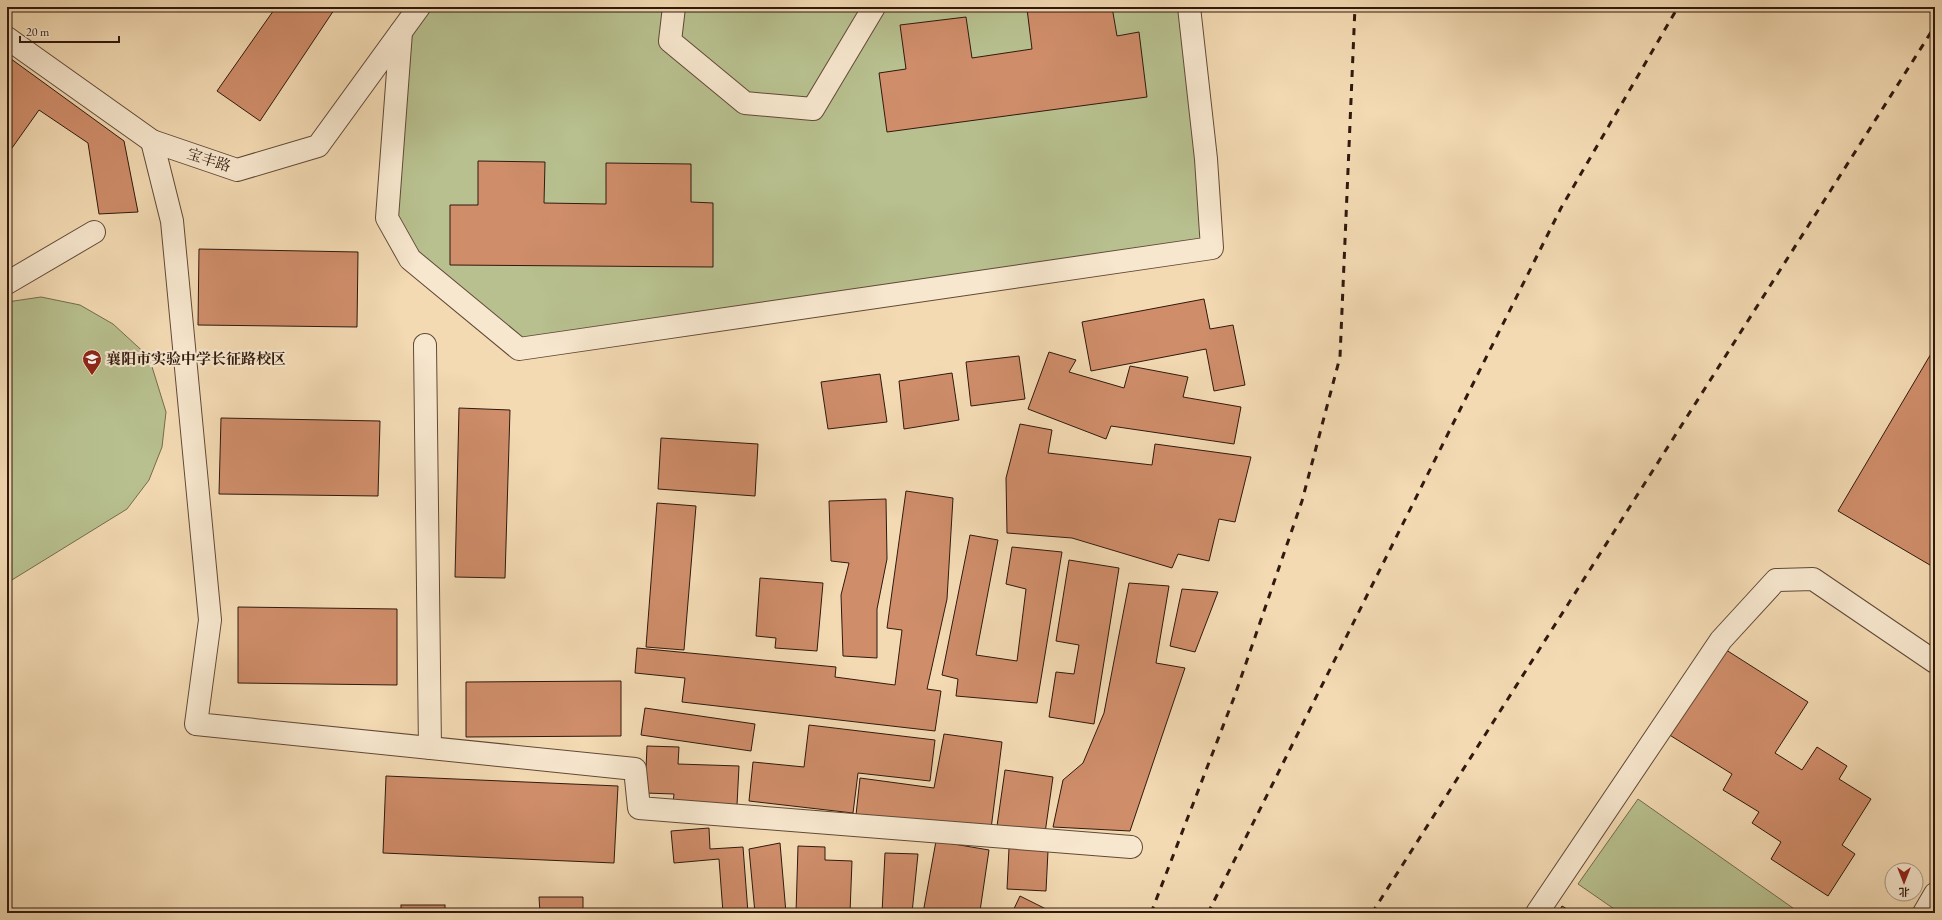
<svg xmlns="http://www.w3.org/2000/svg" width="1942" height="920" viewBox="0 0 1942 920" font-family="'EB Garamond','Noto Serif SC',serif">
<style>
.green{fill:#b8c08f;stroke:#746c4e}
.building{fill:#cf8d6a;stroke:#30190e}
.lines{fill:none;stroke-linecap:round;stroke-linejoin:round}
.minor-casing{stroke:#614937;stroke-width:24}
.minor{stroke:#f7e7ce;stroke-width:22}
.rail{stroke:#30190e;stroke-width:3;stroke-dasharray:7 7;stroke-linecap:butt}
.labels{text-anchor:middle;stroke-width:4;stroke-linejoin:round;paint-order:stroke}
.street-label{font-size:15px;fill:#30190e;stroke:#f7e7ce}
.poi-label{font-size:15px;font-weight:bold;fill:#30190e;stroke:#f7e7ce;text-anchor:start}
</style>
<rect width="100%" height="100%" fill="#f3dab3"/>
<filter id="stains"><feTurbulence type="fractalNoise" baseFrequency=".005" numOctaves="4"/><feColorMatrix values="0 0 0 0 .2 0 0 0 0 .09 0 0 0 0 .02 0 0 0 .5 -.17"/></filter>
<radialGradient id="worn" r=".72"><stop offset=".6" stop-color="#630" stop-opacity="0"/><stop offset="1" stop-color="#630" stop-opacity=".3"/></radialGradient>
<g class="green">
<polygon points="419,7 1189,7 1212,248 519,349 410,259 387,218 401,32"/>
<polygon points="41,297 80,305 113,324 149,357 166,412 162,447 149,480 127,509 7,583 7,302"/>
<polygon points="1638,799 1800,913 1620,913 1578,884"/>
</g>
<g class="building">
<polygon points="276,7 336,7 260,121 217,91"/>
<polygon points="1044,7 1112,7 1117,36 1139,32 1147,97 887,132 879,73 906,69 900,25 966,17 972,58 1032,49 1027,9"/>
<polygon points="7,56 124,141 138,212 99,214 88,143 39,110 7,155"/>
<polygon points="478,161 545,162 544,203 606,204 606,163 691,164 691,202 713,203 713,267 450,265 450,205 478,205"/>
<polygon points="199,249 358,252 357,327 198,325"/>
<polygon points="1204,299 1210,329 1233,325 1245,385 1214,391 1206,349 1091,371 1082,322"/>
<polygon points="1935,347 1935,568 1838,511"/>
<polygon points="1049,352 1076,360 1069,372 1124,388 1130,366 1188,377 1183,397 1241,407 1234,444 1111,426 1106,439 1028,409"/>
<polygon points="1019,356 1025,399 971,406 966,362"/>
<polygon points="952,373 959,420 904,429 899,381"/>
<polygon points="880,374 887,422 828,429 821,382"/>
<polygon points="459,408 510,410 505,578 455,577"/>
<polygon points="221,418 380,421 378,496 219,494"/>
<polygon points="1020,424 1052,430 1048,453 1152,465 1155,444 1251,457 1235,522 1219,519 1209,561 1178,554 1172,568 1072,538 1007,533 1006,478"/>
<polygon points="661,438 758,444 755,496 658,489"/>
<polygon points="906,491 953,498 947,599 927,689 941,691 935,731 682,702 685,678 635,673 637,648 836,667 835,677 895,685 902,630 887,628"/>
<polygon points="886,499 887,559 877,609 877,658 843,656 841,595 849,563 831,561 829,501"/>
<polygon points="657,503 696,506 684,650 646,647"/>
<polygon points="970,535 998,540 976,655 1017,661 1026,589 1006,584 1012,547 1062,552 1037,703 956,696 958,679 942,675"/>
<polygon points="1069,560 1119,568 1094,724 1049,717 1056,672 1074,674 1079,645 1056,641"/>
<polygon points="760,578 823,583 817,651 775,648 776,638 756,636"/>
<polygon points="1129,583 1169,586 1156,663 1185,668 1130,831 1053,827 1063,780 1083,763 1104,713"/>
<polygon points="1182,589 1218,592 1195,652 1170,646"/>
<polygon points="238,607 397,609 397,685 238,683"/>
<polygon points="1723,648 1808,702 1775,753 1802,770 1817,747 1847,766 1839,779 1871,799 1842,845 1855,854 1828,896 1771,859 1781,842 1752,823 1759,812 1723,790 1732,774 1668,734"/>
<polygon points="621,681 621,736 466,737 466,682"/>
<polygon points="645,708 755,724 751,751 641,735"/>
<polygon points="809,725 935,740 930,781 858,773 853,813 749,801 753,762 804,767"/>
<polygon points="944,734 1002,742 991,829 856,815 860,778 934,788"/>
<polygon points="647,746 679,747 678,764 739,766 737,805 673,803 674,794 645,793"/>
<polygon points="1005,770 1053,777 1045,833 997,826"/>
<polygon points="386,776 618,786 614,863 383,853"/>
<polygon points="709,828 710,849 743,847 748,913 723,913 719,859 674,863 671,831"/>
<polygon points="936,841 989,850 980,911 987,913 923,913"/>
<polygon points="780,843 786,913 755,913 749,849"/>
<polygon points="798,846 825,847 825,860 852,861 850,913 796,913"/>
<polygon points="1009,848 1048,851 1046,891 1007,889"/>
<polygon points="885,853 918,854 912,913 882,913"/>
<polygon points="1020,896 1054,913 1012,913"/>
<polygon points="539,897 583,897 583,913 540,913"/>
<rect x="401" y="905" width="44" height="8"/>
<polygon points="1562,906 1574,913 1558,913"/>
</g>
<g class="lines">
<g class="minor-casing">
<g id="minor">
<polyline points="674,7 670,41 745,103 813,109 874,7"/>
<polyline points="401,32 387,218 410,259 519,349 1212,248 1206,159 1189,7"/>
<polyline points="7,38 152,141 237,170 318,146 419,7"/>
<polyline points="152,141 172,221 210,620 196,724 635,769 639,808 1131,847"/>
<polyline points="7,283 94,232"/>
<polyline points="425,345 430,748"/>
<polyline points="1537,913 1721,640 1776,580 1813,579 1935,662"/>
<polyline points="1924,913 1935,894"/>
</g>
</g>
<use href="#minor" class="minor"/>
<g class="rail">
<polyline points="1151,913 1235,695 1302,501 1340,357 1355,7"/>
<polyline points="1208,913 1561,208 1678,7"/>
<polyline points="1372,913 1935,26"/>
</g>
</g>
<defs>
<g id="school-pin" transform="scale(1)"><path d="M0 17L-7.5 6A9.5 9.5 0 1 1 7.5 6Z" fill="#8f2418" stroke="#f7e7ce"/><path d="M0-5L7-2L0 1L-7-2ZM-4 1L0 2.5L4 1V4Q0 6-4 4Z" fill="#fff"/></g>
</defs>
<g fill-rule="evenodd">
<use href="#school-pin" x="92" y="359"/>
</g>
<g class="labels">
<g class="street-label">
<text transform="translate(209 160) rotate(18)" y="5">宝丰路</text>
</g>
<g class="poi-label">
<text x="106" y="364">襄阳市实验中学长征路校区</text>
</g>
</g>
<rect width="1942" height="920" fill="none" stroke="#f3dab3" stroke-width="24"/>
<rect x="8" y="8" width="1926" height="904" fill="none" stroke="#30190e" stroke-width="2"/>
<rect x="12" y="12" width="1918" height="896" fill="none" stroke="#30190e"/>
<g transform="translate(1904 882) rotate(180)"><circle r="19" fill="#f7e7ce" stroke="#a79581"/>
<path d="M0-3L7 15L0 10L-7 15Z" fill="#8f2418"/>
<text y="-6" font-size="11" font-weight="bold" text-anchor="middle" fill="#30190e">北</text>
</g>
<path d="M20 36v6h99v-6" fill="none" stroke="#30190e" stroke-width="2"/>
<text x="26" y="36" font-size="12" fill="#30190e" stroke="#f7e7ce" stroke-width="3" paint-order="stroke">20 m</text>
<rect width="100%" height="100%" filter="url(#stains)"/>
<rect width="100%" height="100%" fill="url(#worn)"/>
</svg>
